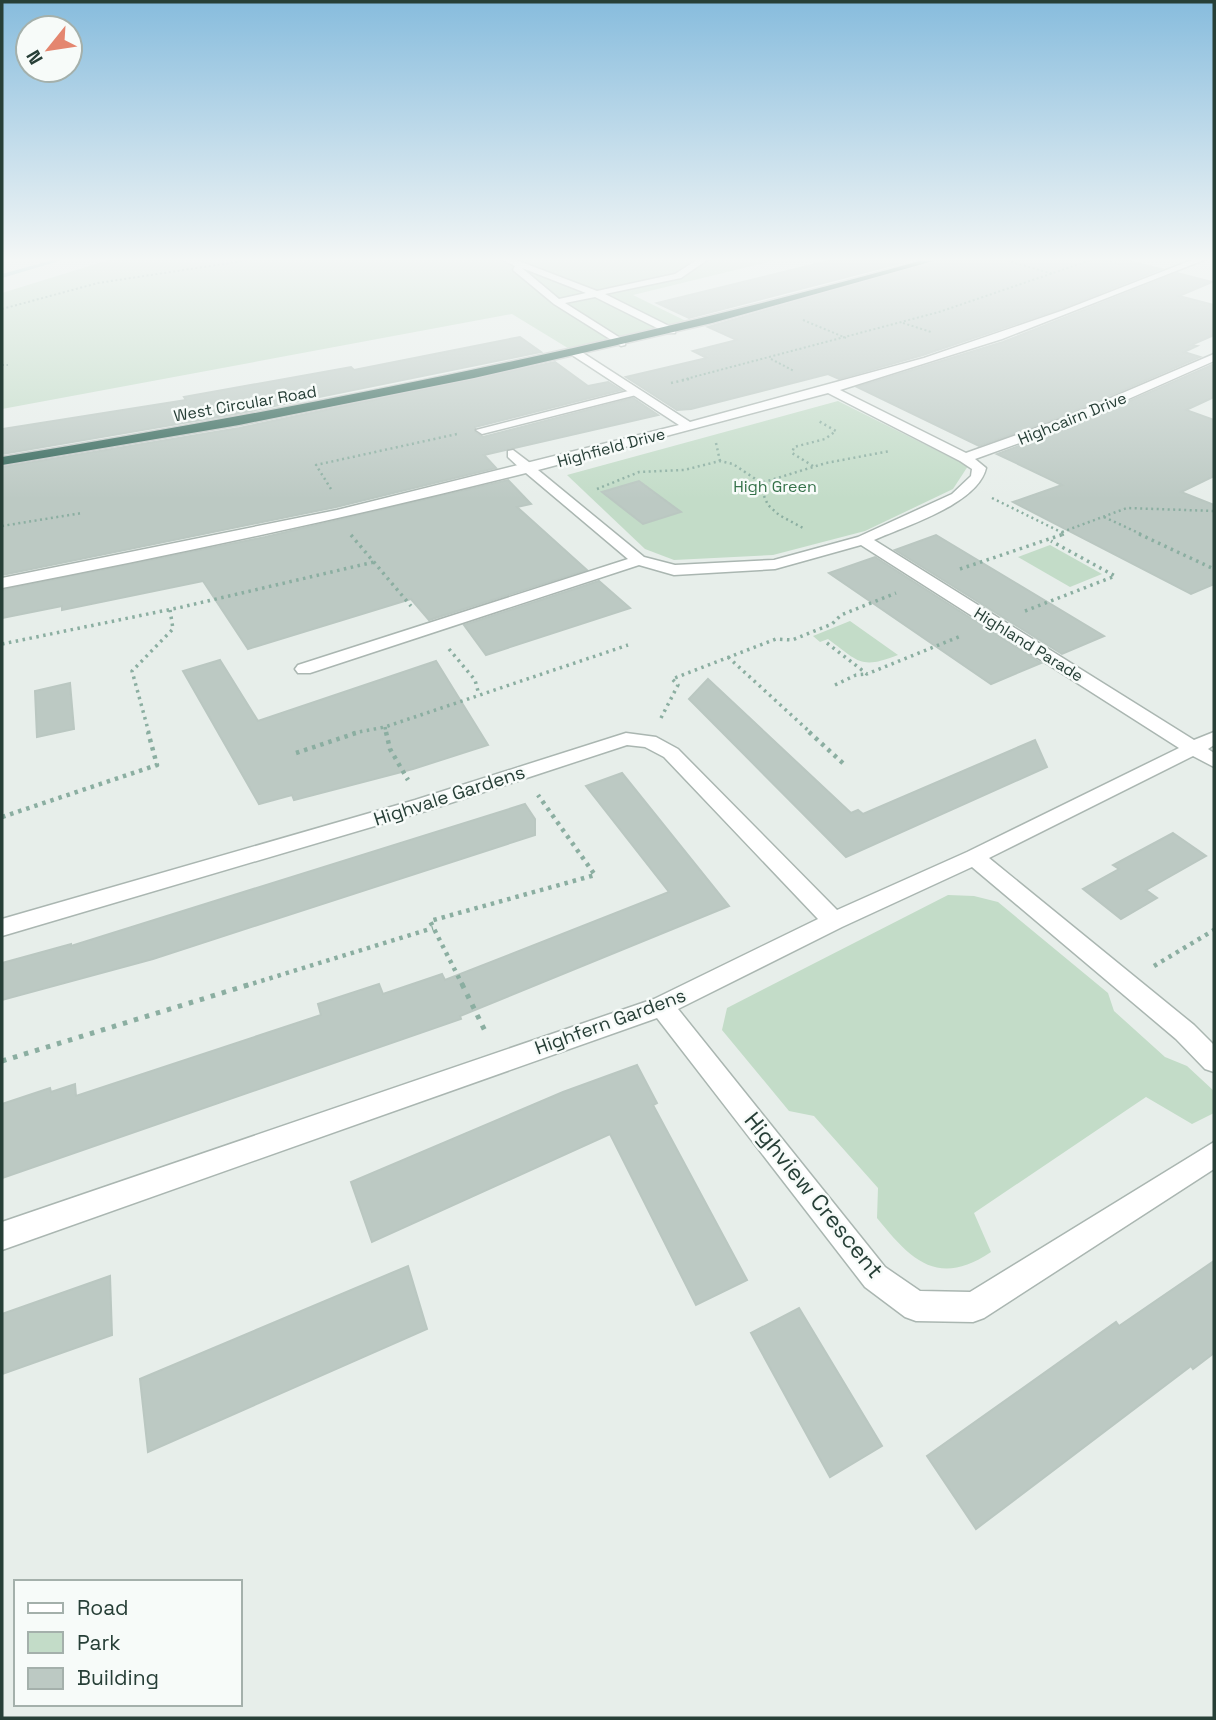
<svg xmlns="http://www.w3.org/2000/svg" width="1216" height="1720" viewBox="0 0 1216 1720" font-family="'Space Grotesk',sans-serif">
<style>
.green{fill:#c3dcc8}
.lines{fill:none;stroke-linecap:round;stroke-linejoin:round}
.stream{fill:#95c7cc;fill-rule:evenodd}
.building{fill:#bcc9c3;stroke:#bac7c1;stroke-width:2}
.lane-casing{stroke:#aab6b1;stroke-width:3}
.street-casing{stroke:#aab6b1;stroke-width:3}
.highway-casing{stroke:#c3c9c7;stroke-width:3}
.path-far4{stroke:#8baea1;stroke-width:2;stroke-dasharray:2 2.5;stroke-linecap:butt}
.path-far3{stroke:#8baea1;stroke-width:2.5;stroke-dasharray:2 3.5;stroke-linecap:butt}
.path-far2{stroke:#8baea1;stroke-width:3.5;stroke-dasharray:2.5 4.5;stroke-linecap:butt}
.path-far1{stroke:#8baea1;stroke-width:4.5;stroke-dasharray:3.5 5;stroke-linecap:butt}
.path{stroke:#8baea1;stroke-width:5;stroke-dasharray:4.5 7;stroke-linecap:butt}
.lane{fill:#fff;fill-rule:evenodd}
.street{fill:#fff;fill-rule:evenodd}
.highway{fill:#36685b;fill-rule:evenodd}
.labels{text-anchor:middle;stroke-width:5;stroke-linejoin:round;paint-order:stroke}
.far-street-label{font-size:16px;fill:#273f37;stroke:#f7fbf9}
.far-park-label{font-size:16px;fill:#35724a;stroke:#f7fbf9}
.street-label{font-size:19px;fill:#273f37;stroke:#f7fbf9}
.near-street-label{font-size:23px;fill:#273f37;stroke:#f7fbf9}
</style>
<rect width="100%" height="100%" fill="#e7eeea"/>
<g class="green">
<polygon points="115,258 784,258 633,295 694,325 576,353 512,314 2,409 2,293"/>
<polygon points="838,401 968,466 953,489 865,531 773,555 674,560 645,549 567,475"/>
<polygon points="1050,545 1102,574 1070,587 1018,557"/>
<path d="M 850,621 L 898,655 C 860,670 858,661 828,639 L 820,642 L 813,636 Z"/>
<path d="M 948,895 L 974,896 L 998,902 L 1108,993 L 1114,1011 L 1165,1057 L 1187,1066 L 1214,1091 L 1214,1113 L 1192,1124 L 1146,1097 L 974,1213 L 991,1252 C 938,1288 911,1260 877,1218 L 878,1188 L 814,1116 L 789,1111 L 722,1030 L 727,1008 Z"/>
</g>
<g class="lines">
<polygon class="stream" points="60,258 69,258 2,278 2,274"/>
</g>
<g class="building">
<polygon points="840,258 920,258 689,318 657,303"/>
<polygon points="947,258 1117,258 1161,269 1063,308 923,355 839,379 828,374 691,409 677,410 626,377 707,358 693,351 737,340 708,327"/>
<polygon points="1177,273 1212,282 1179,296 1214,305 1214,335 1191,345 1197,346 1184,352 1200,357 1063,416 979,446 857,387 1003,342"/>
<polygon points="520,337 541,352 236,414 2,454 2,429 186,400 184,397 351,367 354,370"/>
<polygon points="555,362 588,386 608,382 621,390 475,427 475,432 483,437 633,398 658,415 484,455 496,468 336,507 2,575 2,467 239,428"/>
<polygon points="1214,364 1214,397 1186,410 1214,420 1214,476 1181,492 1214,505 1214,584 1191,594 1013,502 1062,485 997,454 1073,426"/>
<polygon points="508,480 531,504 517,507 587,570 429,620 411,599 248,649 203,581 62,610 62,606 2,618 2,590 265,537"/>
<polygon points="639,481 681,512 643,524 602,492"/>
<polygon points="936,535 1104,636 1062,654 895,550"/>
<polygon points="875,557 1041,663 991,684 829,573"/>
<polygon points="599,581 630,608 486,655 464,625"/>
<polygon points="220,660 258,721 436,661 488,745 413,769 294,800 292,795 259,804 183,671"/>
<polygon points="708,679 851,813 858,810 863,814 1035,740 1047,767 846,857 689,699"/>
<polygon points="70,683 74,729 37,737 35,691"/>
<polygon points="622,773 729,906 460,1016 461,1019 2,1178 2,1104 50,1088 51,1092 75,1084 76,1096 321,1015 318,1004 379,984 383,994 442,974 445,980 669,892 586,786"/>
<polygon points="525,804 535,819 535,835 153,959 2,1000 2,963 71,944 71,946"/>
<polygon points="1173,833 1206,856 1146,890 1157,898 1121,919 1083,889 1119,869 1113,865"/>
<polygon points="637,1065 657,1103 653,1105 747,1280 696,1305 610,1134 372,1242 351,1182 563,1092"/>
<polygon points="1214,1261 1214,1353 1193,1369 1191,1366 976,1529 927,1456 1116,1322 1119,1326"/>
<polygon points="408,1266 427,1329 148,1452 140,1379"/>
<polygon points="110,1276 112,1335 2,1374 2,1314"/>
<polygon points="799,1308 882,1446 830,1477 751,1333"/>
</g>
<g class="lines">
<g class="lane-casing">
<g id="lane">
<path d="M 499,258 L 511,258 L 597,291 L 675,274 L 700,258 L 710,258 L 681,278 L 605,294 L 675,329 L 675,333 L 667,333 L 595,297 L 565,303 L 625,341 L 625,345 L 621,346 L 554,304 L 513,270 L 515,266 ZM 522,268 L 586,293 L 559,299 Z"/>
<polygon points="636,389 642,392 640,394 482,434 476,430"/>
<polygon points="513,450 534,466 534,472 524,472 508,457 508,451"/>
</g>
</g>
<g class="street-casing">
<path id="street" d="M 1197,258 L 1209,258 L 1002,339 L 840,390 L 966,453 L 1064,418 L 1214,354 L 1214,361 L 1072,424 L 975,459 L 986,468 C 978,504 905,526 874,540 L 1194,740 L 1214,732 L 1214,745 L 1208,749 L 1214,753 L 1214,767 L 1193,756 L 989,858 L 1194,1025 L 1214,1045 L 1214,1072 L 1205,1069 L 1176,1039 L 972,867 L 842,927 L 678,1009 L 885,1267 L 920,1291 L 970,1292 L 1214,1142 L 1214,1169 L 984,1318 L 973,1322 L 916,1321 L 905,1317 L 865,1287 L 657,1018 L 2,1250 L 2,1222 L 654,999 L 818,919 L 664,757 L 645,747 L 627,745 L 429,810 L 2,936 L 2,919 L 415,800 L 626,733 L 656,737 L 678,749 L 837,910 L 967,852 L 1179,748 L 861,545 L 775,569 L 674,575 L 639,565 L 310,673 L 298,673 L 295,669 L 298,665 L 628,559 L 526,473 C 352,517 177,554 2,588 L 2,578 L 337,510 L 679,425 L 572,355 L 572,351 L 580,351 L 690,422 L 924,358 L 1064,310 ZM 828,393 L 960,461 L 972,469 L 971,476 L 952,494 L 858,537 L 774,560 L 675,565 L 644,557 L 538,470 Z"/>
</g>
<g class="highway-casing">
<path id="highway" d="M 930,258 L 944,258 L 712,323 L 474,378 L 239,425 L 2,465 L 2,457 C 315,406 625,344 930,258 Z"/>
</g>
<g class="path-far4">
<polyline points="998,258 1053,274"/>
<polyline points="1097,258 1119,264"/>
<polyline points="2,309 98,283 263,258"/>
<polyline points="803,320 846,338"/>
<polyline points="903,323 931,332"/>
<polyline points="771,359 794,371"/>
<polyline points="2,365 8,365"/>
<polyline points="682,380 939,312 1097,258"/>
</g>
<g class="path-far3">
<polyline points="671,383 689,379"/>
<polyline points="716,443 720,461"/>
<polyline points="813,466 792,453 794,447 825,439 836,431 817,420"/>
<polyline points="758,484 826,463 890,451"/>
<polyline points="331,489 316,465 457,434"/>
<polyline points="597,489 639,472 684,470 720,461 733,464 757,480 768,505 779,515 803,528"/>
<polyline points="992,498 1065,534 1062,535"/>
<polyline points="1104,517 1143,535"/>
<polyline points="2,526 82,513"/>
<polyline points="1062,532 1127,508 1214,511"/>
</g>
<g class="path-far2">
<polyline points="1139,534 1214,569"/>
<polyline points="351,535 411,606"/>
<polyline points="960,569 1064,534"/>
<polyline points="1025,611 1115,576 1051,541"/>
<polyline points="827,643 867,674 961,636"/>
<polyline points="2,644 182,607 374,562"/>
<polyline points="449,649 475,680 479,695"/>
<polyline points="728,657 811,733"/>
<polyline points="835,685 856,675 867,674"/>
<polyline points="661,718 678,685 672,679 776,639 792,640 832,624 841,615 896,593"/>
<polyline points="385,727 386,733"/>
<polyline points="149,733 132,671 173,629 170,610"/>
<polyline points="353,733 385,727 628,645"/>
</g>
<g class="path-far1">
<polyline points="386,732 390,749 408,780"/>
<polyline points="809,732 846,766"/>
<polyline points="296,753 359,732"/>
<polyline points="2,817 157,765 148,732"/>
<polyline points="1154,966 1214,930"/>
<polyline points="245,986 433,928"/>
<polyline points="463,986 430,921 595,875 538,795"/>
</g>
<g class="path">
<polyline points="462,984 487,1035"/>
<polyline points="2,1061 251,984"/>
</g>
<use href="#lane" class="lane"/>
<use href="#street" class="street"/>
<use href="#highway" class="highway"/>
</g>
<linearGradient id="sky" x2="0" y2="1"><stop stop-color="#87bcdd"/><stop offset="0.52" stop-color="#f4f7f6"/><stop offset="1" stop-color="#f4f7f6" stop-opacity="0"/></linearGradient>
<rect width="1216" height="499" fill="url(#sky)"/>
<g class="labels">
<g class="far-street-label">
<text transform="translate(245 403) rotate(-10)" y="6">West Circular Road</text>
<text transform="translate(1072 418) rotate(-22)" y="6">Highcairn Drive</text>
<text transform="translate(611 447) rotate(-15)" y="6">Highfield Drive</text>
<text transform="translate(1029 644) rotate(32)" y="6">Highland Parade</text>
</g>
<g class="far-park-label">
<text x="775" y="492">High Green</text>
</g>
<g class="street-label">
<text transform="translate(449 795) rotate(-18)" y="7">Highvale Gardens</text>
<text transform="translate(610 1021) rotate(-20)" y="7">Highfern Gardens</text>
</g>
<g class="near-street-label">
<text transform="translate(814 1195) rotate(51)" y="8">Highview Crescent</text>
</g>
</g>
<rect width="1216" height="1720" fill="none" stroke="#273f37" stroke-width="7"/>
<rect x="14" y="1580" width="228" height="126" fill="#f7fbf9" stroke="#a4b0ab" stroke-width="2"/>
<rect x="28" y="1603" width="35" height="10" fill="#ffffff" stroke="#a4b0ab" stroke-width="2"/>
<text x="77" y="1615" font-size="21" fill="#273f37">Road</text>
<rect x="28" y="1632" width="35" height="21" fill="#c3dcc8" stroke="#a4b0ab" stroke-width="2"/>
<text x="77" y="1650" font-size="21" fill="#273f37">Park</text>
<rect x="28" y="1668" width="35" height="21" fill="#bcc9c3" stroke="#a4b0ab" stroke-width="2"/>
<text x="77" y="1685" font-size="21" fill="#273f37">Building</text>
<g transform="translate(49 49) rotate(240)"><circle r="33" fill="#f7fbf9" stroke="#a4b0ab" stroke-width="2"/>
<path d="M0-5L12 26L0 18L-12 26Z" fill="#e4866f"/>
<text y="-10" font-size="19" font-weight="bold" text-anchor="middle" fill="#273f37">N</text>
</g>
</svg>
